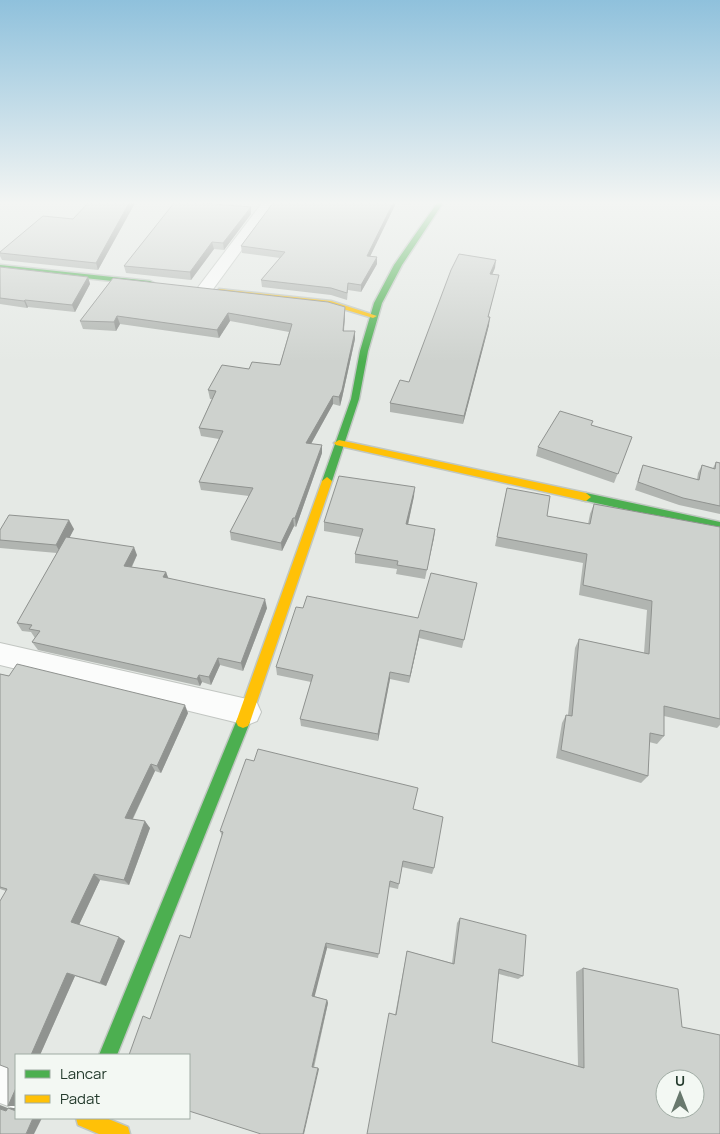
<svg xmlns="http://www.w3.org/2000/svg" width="720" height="1134" viewBox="0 0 720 1134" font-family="Manrope,sans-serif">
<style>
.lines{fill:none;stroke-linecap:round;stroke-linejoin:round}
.street-casing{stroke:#c2c6c2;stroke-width:2}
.fast-casing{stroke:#c0c7c2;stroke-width:3}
.slow-casing{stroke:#c0c7c2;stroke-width:3}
.street{fill:#fbfcfb;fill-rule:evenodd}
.fast{fill:#4caf50;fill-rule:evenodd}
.slow{fill:#ffc107;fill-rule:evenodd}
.wall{fill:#b1b5b1}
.shaded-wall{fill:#909390}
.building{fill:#ced2ce;stroke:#909390;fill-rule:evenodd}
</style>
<rect width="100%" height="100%" fill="#e5e9e5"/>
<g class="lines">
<g class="street-casing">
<g id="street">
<polygon points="262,203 276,203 211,292 199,292 197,289 199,286"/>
<polygon points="0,643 247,699 257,703 261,712 257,721 247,725 0,665"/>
<polygon points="0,1064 16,1070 16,1109 0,1103"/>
</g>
</g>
<g class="fast-casing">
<g id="fast">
<polygon points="437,203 443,203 402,265 382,303 368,351 359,399 332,481 327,485 323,483 322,481 351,399 360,351 374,303 394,265"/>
<polygon points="0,265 150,281 154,283 150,285 0,269"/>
<polygon points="586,493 720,522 720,530 582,500 581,497 582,494"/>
<polygon points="243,716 248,718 250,722 117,1055 99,1055 236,722 238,718"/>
</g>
</g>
<g class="slow-casing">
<g id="slow">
<polygon points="219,289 331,301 377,316 373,318 330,305 222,293 218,291"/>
<polygon points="339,440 586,493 591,497 586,501 336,445 334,443"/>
<polygon points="327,477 332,481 250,722 248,726 243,728 238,726 236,722 322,481"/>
<polygon points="76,1118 106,1118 128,1127 130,1134 99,1134 78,1125"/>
</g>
</g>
<use href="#street" class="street"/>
<use href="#fast" class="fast"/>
<use href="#slow" class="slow"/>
</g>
<g class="wall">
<polygon points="88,203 135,203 98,270 2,260 0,256 0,253 73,219"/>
<polygon points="273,203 411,203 410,205 396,203 370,256 377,257 377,264 361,292 348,290 347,300 331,295 262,287 261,280 280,258 242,253 241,246"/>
<polygon points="251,214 224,250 214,249 191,280 126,273 124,266"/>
<polygon points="0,267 88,277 90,284 75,312 28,307 27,308 0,304"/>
<polygon points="495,268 492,274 497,283 488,317 489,325 463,424 390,412 390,403 409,382"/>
<polygon points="113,278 345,315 344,331 355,331 355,339 342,398 340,406 333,404 311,444 322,445 322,453 296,527 294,526 282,551 231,540 230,532 249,496 201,490 199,482 219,439 201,436 199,428 212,399 210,399 208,390 249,369 280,365 289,332 230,321 219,338 120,324 116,331 83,329 80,321"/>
<polygon points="632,437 614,483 536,456 538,447"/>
<polygon points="716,462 720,463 720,514 679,505 635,490 640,473 643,465 697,480 698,473 702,465 713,468"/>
<polygon points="507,488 547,516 588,524 590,514 594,504 720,527 720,725 717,728 664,716 664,736 657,744 649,742 648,776 641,783 556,758 562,723 566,715 568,715 575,648 579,639 644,653 647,610 579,595 583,563 495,546"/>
<polygon points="414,496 408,525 435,529 425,579 396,574 397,569 355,563 355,554 360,537 324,531 324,522"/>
<polygon points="74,529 69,538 137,555 132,567 166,572 168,578 267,608 243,671 220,665 211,685 202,682 200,686 38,650 32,642 35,638 31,632 22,631 17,623 57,553 0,548 0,530"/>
<polygon points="477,583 462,648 419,638 409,683 390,679 378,741 301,726 300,719 311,682 277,675 276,667 418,618"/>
<polygon points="0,674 188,713 161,773 155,771 133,819 150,828 129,885 100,880 79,925 125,941 106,986 75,976 40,1055 16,1055 16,1106 8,1106 6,891 0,889"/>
<polygon points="413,809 434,868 432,874 402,867 398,889 389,887 378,958 327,948 314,996 327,1000 328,1003 314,1068 319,1069 150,1019 190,938 222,836 220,831"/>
<polygon points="460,918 523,976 518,979 499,974 492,1042 578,1066 576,972 583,968 682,1027 720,1134 395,1015 407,951 452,963 457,923"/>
</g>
<g class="shaded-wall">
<polygon points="129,203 135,203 98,270 96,263"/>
<polygon points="393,203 396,203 367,263 367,256"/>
<polygon points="251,207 251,214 224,250 223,243"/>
<polygon points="212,242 214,249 191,280 190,272"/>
<polygon points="377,257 377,264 361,292 361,285"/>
<polygon points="496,260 495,268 489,282 490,274"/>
<polygon points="88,277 90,284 75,312 72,305"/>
<polygon points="25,300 28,307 27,308 24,301"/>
<polygon points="345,307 345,315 343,339 343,331"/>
<polygon points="228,313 230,321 219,338 217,330"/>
<polygon points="117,316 120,324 116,331 114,322"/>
<polygon points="490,317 489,325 463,424 464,416"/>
<polygon points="355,331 355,339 342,398 340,406 339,397"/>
<polygon points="333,396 333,404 307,451 306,443"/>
<polygon points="322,445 322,453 296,527 295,518"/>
<polygon points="415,487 414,496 406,533 406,524"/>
<polygon points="293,518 294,526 282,551 281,543"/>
<polygon points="69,520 74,529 61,554 56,545"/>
<polygon points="435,529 434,538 425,579 427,570"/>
<polygon points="134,547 137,555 128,574 124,566"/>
<polygon points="166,572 169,580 163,577"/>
<polygon points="265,599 267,608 243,671 241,663"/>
<polygon points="420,630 419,638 409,683 410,676"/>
<polygon points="218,658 220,665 211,685 209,677"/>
<polygon points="390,672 390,679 378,741 378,734"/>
<polygon points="199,675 202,682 200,686 197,679"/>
<polygon points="185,705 188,713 161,773 157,766"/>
<polygon points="151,764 155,771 130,824 125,818"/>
<polygon points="145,821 150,828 129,885 124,880"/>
<polygon points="94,874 100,880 78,927 71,922"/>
<polygon points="119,937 125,941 106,986 100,983"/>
<polygon points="326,943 327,948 314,999 312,996"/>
<polygon points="67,973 75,976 40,1055 31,1055"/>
<polygon points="327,1000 328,1003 313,1068 312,1067"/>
<polygon points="318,1068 319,1069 304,1134 303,1134"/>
<polygon points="16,1088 16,1106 8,1106"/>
<polygon points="0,1105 15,1111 6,1111 0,1109"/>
<polygon points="8,1108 16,1108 16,1111"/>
<polygon points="33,1118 42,1118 34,1134 26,1134"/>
</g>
<g class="building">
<polygon points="88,203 129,203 96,263 0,253 0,252 43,216 73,219"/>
<polygon points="174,203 202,203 251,207 223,243 212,242 190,272 124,266"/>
<polygon points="273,203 393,203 367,256 377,257 361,285 348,283 347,293 331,288 261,280 285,252 241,246"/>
<polygon points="459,254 496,260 490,274 499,275 488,317 490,317 464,416 390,403 400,380 409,382 451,270"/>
<polygon points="0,267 88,277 72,305 25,300 24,301 0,298"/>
<polygon points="113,278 328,302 345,307 343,331 355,331 342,390 339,397 333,396 306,443 322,445 295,518 293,518 281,543 230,532 253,488 199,482 223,431 199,428 216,391 208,390 222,365 249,369 252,362 280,365 292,324 228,313 217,330 117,316 114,322 80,321"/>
<polygon points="560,411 593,421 591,425 632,437 618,474 538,447"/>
<polygon points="716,462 720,463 720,506 683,498 638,482 643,465 699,480 702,465 715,469"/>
<polygon points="339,476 415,487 406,524 435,529 427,570 397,565 398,561 355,554 363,529 324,522"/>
<polygon points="507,488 550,496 547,516 590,524 594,504 720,527 720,719 664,706 664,736 650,733 648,776 561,750 566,715 572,716 579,639 649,654 652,601 583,585 587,554 497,537"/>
<polygon points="9,515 69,520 56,545 0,540 0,530"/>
<polygon points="66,537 134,547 124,566 166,572 163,577 265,599 241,663 218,658 209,677 199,675 197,679 32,642 40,631 29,629 32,625 17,623"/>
<polygon points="431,573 477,583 464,640 420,630 410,676 390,672 378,734 300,719 313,675 276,667 296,607 303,608 307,596 418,618"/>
<polygon points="17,664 185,705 157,766 151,764 125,818 145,821 124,880 94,874 71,922 119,937 100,983 67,973 31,1055 16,1055 16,1088 8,1106 8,1068 0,1065 0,901 7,889 0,887 0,674 9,676"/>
<polygon points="258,749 418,788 413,809 443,817 434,868 403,861 399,884 390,881 379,954 326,943 312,996 327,1000 312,1067 318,1068 303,1134 261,1134 189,1111 189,1055 129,1055 143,1016 150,1019 180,935 190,938 223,832 220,831 246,759 254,761"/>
<path d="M 460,918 L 526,935 L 523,976 L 499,969 L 492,1042 L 584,1068 L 583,968 L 678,989 L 682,1027 L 720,1035 L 720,1134 L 367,1134 L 389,1013 L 396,1015 L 407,951 L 454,964 ZM 665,1079 L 695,1079 L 695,1109 L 665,1109 Z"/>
<polygon points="8,1108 16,1111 16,1118 33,1118 26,1134 0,1134 0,1109 6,1111"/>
</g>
<linearGradient id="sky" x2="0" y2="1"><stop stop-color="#8fc1dc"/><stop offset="0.56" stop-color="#f3f5f3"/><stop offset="1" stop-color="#f3f5f3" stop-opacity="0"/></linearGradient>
<rect width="720" height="362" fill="url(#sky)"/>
<rect x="15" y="1054" width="175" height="65" fill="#f3f8f3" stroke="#a0aca4"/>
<rect x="25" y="1070" width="25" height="8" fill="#4caf50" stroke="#a0aca4"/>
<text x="60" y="1079" font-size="15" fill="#243b2d">Lancar</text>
<rect x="25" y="1095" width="25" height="8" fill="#ffc107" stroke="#a0aca4"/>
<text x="60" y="1104" font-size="15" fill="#243b2d">Padat</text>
<g transform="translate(680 1094)"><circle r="24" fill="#f3f8f3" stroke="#a0aca4"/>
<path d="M0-4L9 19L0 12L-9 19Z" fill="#68786d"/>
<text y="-8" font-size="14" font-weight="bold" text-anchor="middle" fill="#243b2d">U</text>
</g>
</svg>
